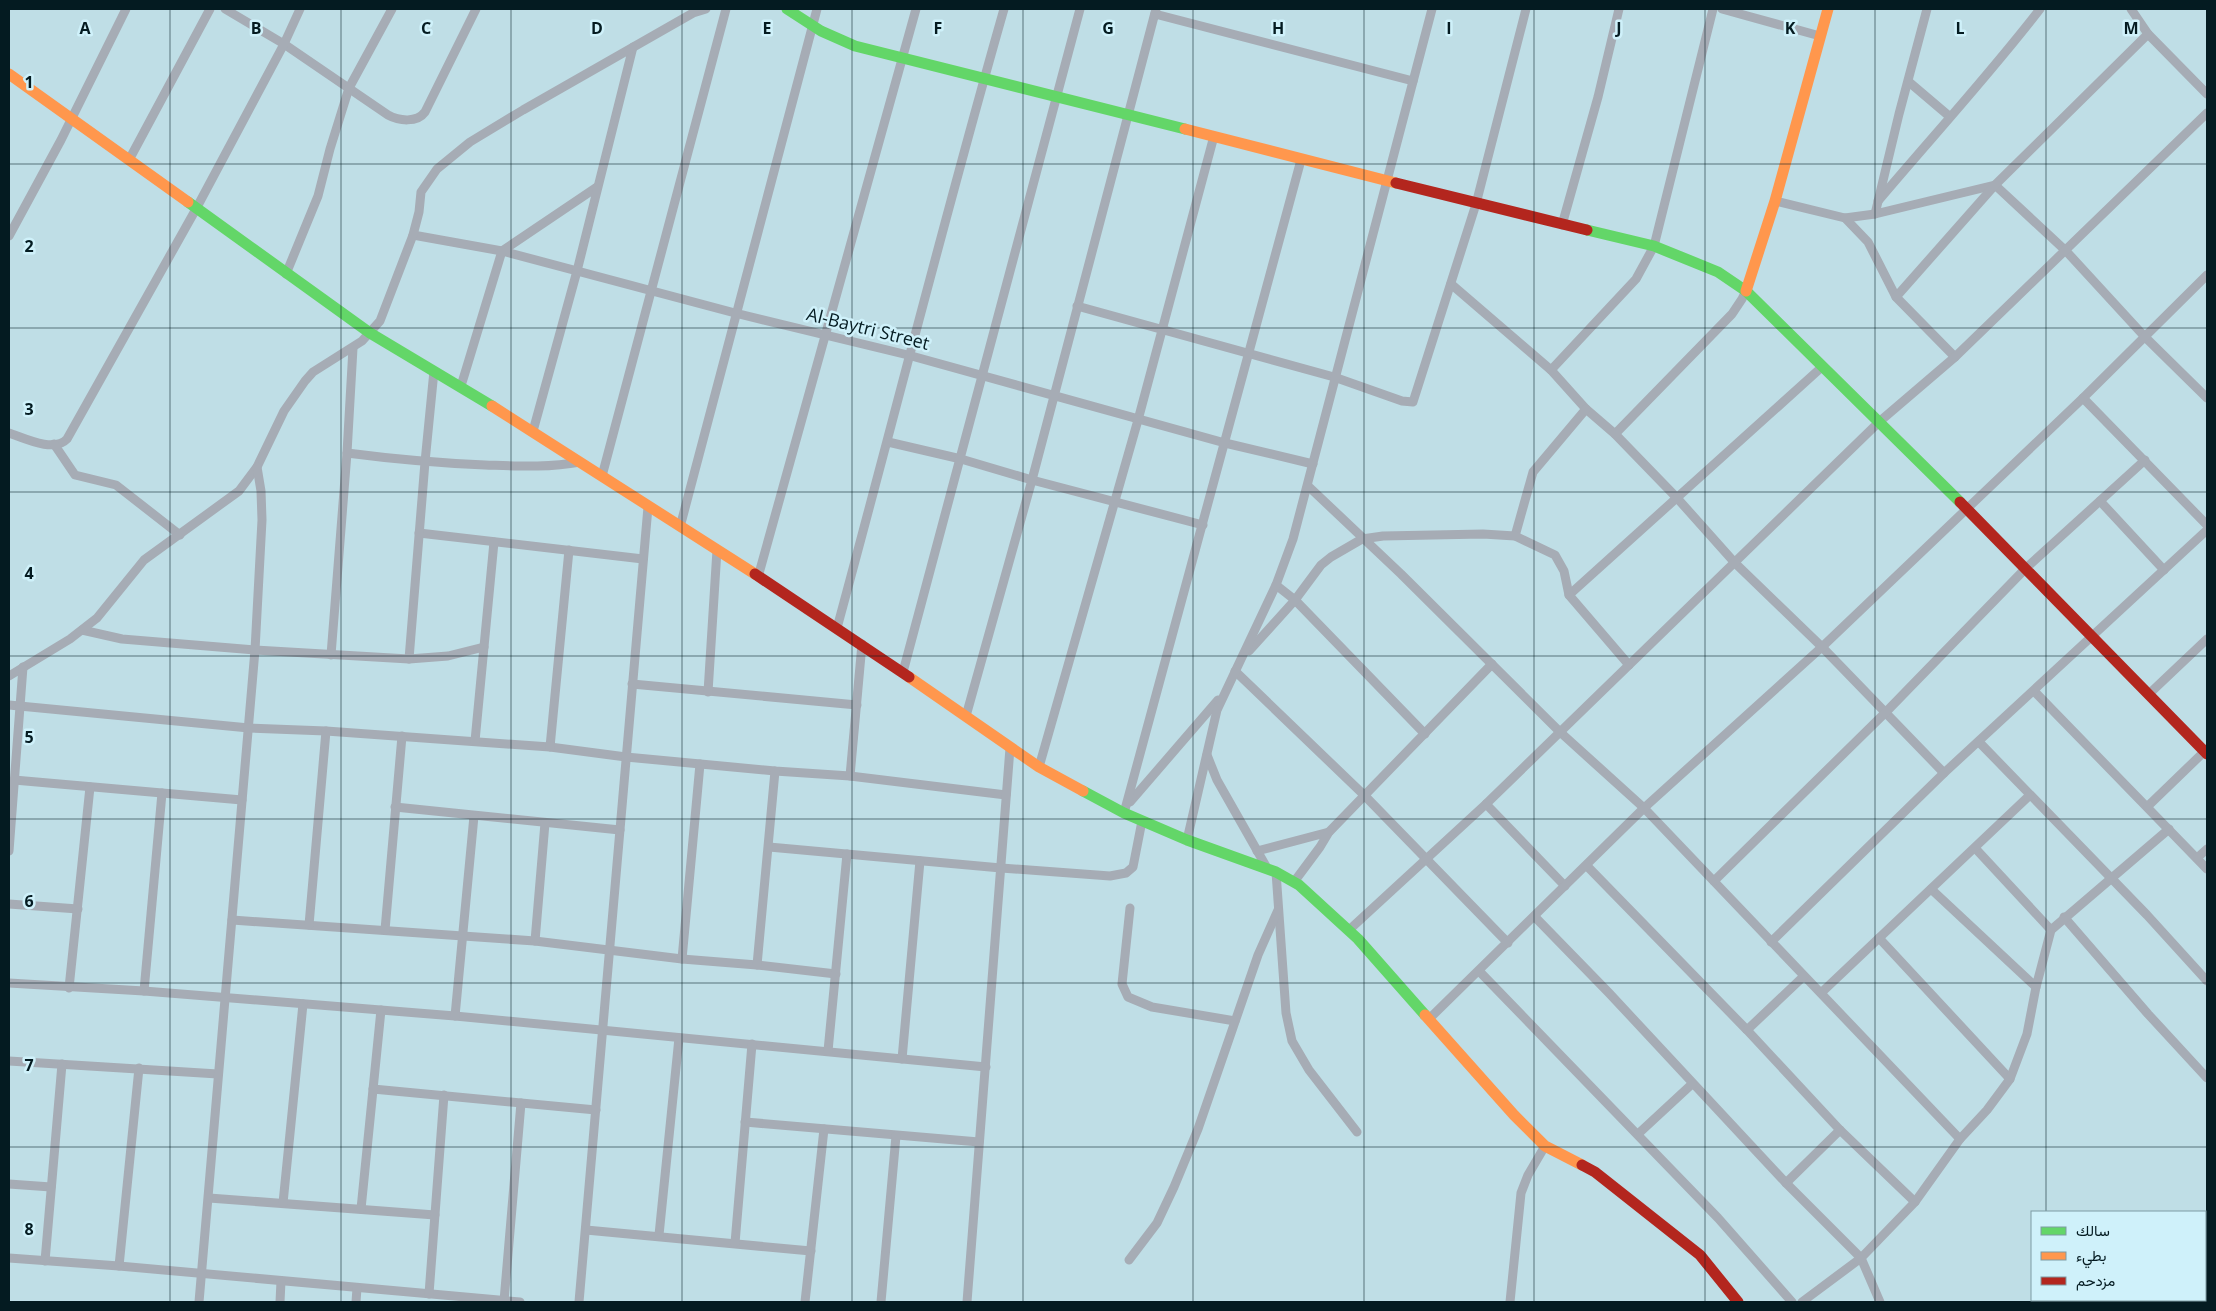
<svg xmlns="http://www.w3.org/2000/svg" width="2216" height="1311" viewBox="0 0 2216 1311" font-family="'Open Sans',Vazirmatn,sans-serif">
<style>
.lines{fill:none;stroke-linecap:round;stroke-linejoin:round}
.street{stroke:#a6acb5;stroke-width:9}
.fast{stroke:#63d668;stroke-width:11}
.slow{stroke:#ff974d;stroke-width:11}
.jam{stroke:#b3261e;stroke-width:11}
.grid{fill:none;stroke:#041b21;stroke-width:1;stroke-opacity:0.55}
.labels{text-anchor:middle;stroke-width:5;stroke-linejoin:round;paint-order:stroke}
.street-label{font-size:18px;fill:#041b21;stroke:#cff1fa}
.grid-label{font-size:16px;text-anchor:middle;font-weight:bold;fill:#041b21;stroke:#cff1fa;stroke-width:5;stroke-linejoin:round;paint-order:stroke}
</style>
<rect width="100%" height="100%" fill="#bfdee6"/>
<g class="lines">
<g class="street">
<path d="M 225,9 L 284,44 L 388,115 C 399,121 417,123 425,112 L 476,9"/>
<polyline points="1722,9 1820,36"/>
<polyline points="2131,9 2148,34 2207,94"/>
<polyline points="1155,14 1413,81"/>
<polyline points="1909,82 1949,116"/>
<polyline points="129,160 210,9"/>
<polyline points="1775,201 1845,218 1875,214 1995,185 2066,251 2145,337 2207,398"/>
<path d="M 1878,201 C 1932,137 1989,75 2040,9"/>
<polyline points="1875,214 1899,114 1927,9"/>
<polyline points="1845,218 1868,242 1896,297 1955,357"/>
<polyline points="1562,225 1598,97 1619,9"/>
<polyline points="413,235 502,251 735,313 908,355 1225,443 1313,464"/>
<polyline points="9,236 61,140 126,9"/>
<polyline points="286,274 318,196 330,149 349,88 392,9"/>
<polyline points="1451,284 1551,370 1586,409 1615,434 1677,498 1735,563 1822,647 1944,773"/>
<polyline points="1896,297 1995,185 2148,34"/>
<polyline points="1077,306 1334,377 1402,401 1413,402 1476,204 1526,9"/>
<polyline points="1551,370 1636,279 1654,246 1713,9"/>
<polyline points="461,386 502,251 597,187"/>
<polyline points="2083,398 2207,525"/>
<polyline points="533,431 577,271 633,47"/>
<path d="M 9,433 C 24,438 54,453 67,439 L 196,209 L 284,44 L 300,9"/>
<polyline points="1615,434 1732,314 1742,299 1746,291"/>
<polyline points="888,442 961,459 1032,480 1203,525"/>
<polyline points="54,444 75,475 116,485 180,535"/>
<path d="M 347,453 C 393,459 438,463 485,465 C 516,466 548,468 580,462"/>
<polyline points="602,476 726,9"/>
<polyline points="1308,486 1401,574 1560,732 1644,808 1960,1139"/>
<polyline points="2100,501 2164,570"/>
<polyline points="680,527 817,9"/>
<polyline points="419,533 643,559"/>
<polyline points="1515,536 1533,472 1586,409"/>
<polyline points="758,577 916,9"/>
<polyline points="1276,585 1295,600 1425,734"/>
<polyline points="1569,595 1823,366"/>
<path d="M 837,628 C 893,422 945,215 1004,9"/>
<polyline points="82,630 122,639 255,650 409,659 448,656 484,647"/>
<polyline points="1249,651 1295,600 1321,565 1331,557 1362,539 1383,536 1483,534 1515,536 1555,555 1564,571 1569,595 1629,665"/>
<polyline points="331,655 347,453 353,348"/>
<polyline points="409,659 425,462 434,371"/>
<polyline points="1235,671 1365,796 1508,943"/>
<polyline points="903,672 1080,9"/>
<polyline points="9,676 70,639 97,618 144,560 239,491 257,467 284,411 305,381 313,372 362,341 380,321 413,235 419,212 421,192 437,169 470,142 523,110 693,13 706,9"/>
<polyline points="632,684 857,705"/>
<polyline points="2034,691 2207,869"/>
<polyline points="708,692 717,550"/>
<polyline points="2150,693 2207,639"/>
<polyline points="9,705 249,728 326,731 550,747 626,757 775,771 850,776 1006,795"/>
<polyline points="966,716 1032,480 1156,9"/>
<polyline points="475,741 494,542"/>
<polyline points="1979,742 2147,915 2207,981"/>
<polyline points="550,747 569,550"/>
<polyline points="1207,755 1217,780 1267,868"/>
<polyline points="1039,767 1138,420 1214,136"/>
<polyline points="850,776 862,644"/>
<polyline points="14,780 242,800"/>
<polyline points="1130,802 1218,700"/>
<polyline points="1486,804 1565,886"/>
<polyline points="2148,806 2207,749"/>
<polyline points="395,807 620,830"/>
<polyline points="1124,813 1301,160"/>
<polyline points="1187,840 1217,710 1276,585 1293,539 1432,9"/>
<polyline points="769,847 1001,868 1110,876 1126,873 1133,867 1142,821"/>
<polyline points="1975,848 2051,930"/>
<polyline points="9,851 23,667"/>
<polyline points="1257,851 1329,832"/>
<polyline points="2197,858 2207,849"/>
<polyline points="1587,866 1747,1030 1840,1130 1915,1202"/>
<polyline points="1276,872 1286,1013 1292,1041 1309,1070 1357,1132"/>
<polyline points="1714,881 1886,712 2026,568 2145,460"/>
<polyline points="1294,882 1320,847 1329,832 1492,664"/>
<polyline points="1931,889 2036,987"/>
<polyline points="9,904 78,909"/>
<polyline points="1130,908 1122,984 1128,997 1152,1007 1235,1021"/>
<polyline points="1535,917 1609,993 1786,1183 1861,1258 1880,1302"/>
<polyline points="2064,917 2148,1014 2207,1078"/>
<polyline points="232,920 535,941 682,959 757,965 836,974"/>
<polyline points="309,925 326,731"/>
<polyline points="385,930 402,736"/>
<polyline points="1349,930 1486,804 1879,422 1955,357 2207,113"/>
<polyline points="1879,938 2010,1079"/>
<polyline points="535,941 545,823"/>
<polyline points="1771,942 1944,773 2207,530"/>
<polyline points="682,959 700,764"/>
<polyline points="757,965 775,771"/>
<polyline points="1479,971 1718,1218 1792,1302"/>
<polyline points="9,983 144,991 455,1016 986,1067"/>
<polyline points="69,988 90,787"/>
<polyline points="144,991 162,793"/>
<polyline points="1821,993 2030,795"/>
<polyline points="455,1016 474,816"/>
<polyline points="1430,1018 1644,808 1822,647 2083,398 2207,275"/>
<polyline points="1747,1030 1804,976"/>
<polyline points="828,1051 847,854"/>
<polyline points="902,1059 920,861"/>
<polyline points="9,1061 218,1074"/>
<polyline points="373,1089 596,1110"/>
<polyline points="745,1122 979,1142"/>
<polyline points="1638,1134 1692,1084"/>
<polyline points="1786,1183 1840,1130"/>
<polyline points="9,1184 51,1187"/>
<polyline points="209,1198 435,1215"/>
<polyline points="283,1203 303,1004"/>
<polyline points="361,1209 381,1010"/>
<polyline points="2205,1223 2207,1221"/>
<polyline points="586,1230 811,1251"/>
<polyline points="659,1235 679,1038"/>
<polyline points="735,1243 752,1044"/>
<polyline points="9,1258 119,1266 520,1302"/>
<polyline points="1129,1260 1157,1223 1174,1187 1198,1129 1258,955 1278,910"/>
<polyline points="45,1261 62,1064"/>
<polyline points="119,1266 139,1068"/>
<polyline points="429,1294 444,1095"/>
<polyline points="504,1301 521,1103"/>
<polyline points="199,1302 255,650 262,520 261,491 257,467"/>
<polyline points="280,1302 281,1281"/>
<polyline points="356,1302 357,1288"/>
<polyline points="579,1302 648,507"/>
<polyline points="805,1302 824,1129"/>
<polyline points="881,1302 896,1136"/>
<polyline points="967,1302 1010,748"/>
<polyline points="1510,1302 1521,1193 1528,1175 1545,1146"/>
<polyline points="1802,1302 1861,1258 1915,1202 1960,1139 1987,1110 2010,1079 2027,1034 2036,987 2051,930 2169,829"/>
<polyline points="2120,1302 2122,1300"/>
</g>
<g class="fast">
<polyline points="787,9 821,31 855,46 1185,129"/>
<polyline points="188,202 370,333 492,406"/>
<polyline points="1587,230 1654,246 1718,272 1746,291 1960,502"/>
<polyline points="1083,791 1124,813 1187,840 1276,872 1299,885 1358,939 1425,1015"/>
</g>
<g class="slow">
<polyline points="9,74 188,202"/>
<polyline points="1185,129 1396,183"/>
<polyline points="1746,291 1775,201 1828,9"/>
<polyline points="492,406 755,574"/>
<polyline points="909,677 1039,767 1083,791"/>
<polyline points="1425,1015 1514,1115 1545,1146 1582,1165"/>
</g>
<g class="jam">
<polyline points="1396,183 1587,230"/>
<polyline points="1960,502 2207,754"/>
<polyline points="755,574 909,677"/>
<polyline points="1582,1165 1595,1172 1700,1255 1738,1302"/>
</g>
</g>
<path class="grid" d="M 170,9 L 170,1302M 341,9 L 341,1302M 511,9 L 511,1302M 682,9 L 682,1302M 852,9 L 852,1302M 1023,9 L 1023,1302M 1193,9 L 1193,1302M 1364,9 L 1364,1302M 1534,9 L 1534,1302M 1705,9 L 1705,1302M 1875,9 L 1875,1302M 2046,9 L 2046,1212M 9,164 L 2207,164M 9,328 L 2207,328M 9,492 L 2207,492M 9,656 L 2207,656M 9,819 L 2207,819M 9,983 L 2207,983M 9,1147 L 2207,1147M 2046,1300 L 2046,1302"/>
<g class="labels">
<g class="street-label">
<text transform="translate(868 329) rotate(14)" y="6">Al-Baytri Street</text>
</g>
</g>
<g class="grid-label">
<text x="85" y="34">A</text>
<text x="256" y="34">B</text>
<text x="426" y="34">C</text>
<text x="597" y="34">D</text>
<text x="767" y="34">E</text>
<text x="938" y="34">F</text>
<text x="1108" y="34">G</text>
<text x="1278" y="34">H</text>
<text x="1449" y="34">I</text>
<text x="1619" y="34">J</text>
<text x="1790" y="34">K</text>
<text x="1960" y="34">L</text>
<text x="2131" y="34">M</text>
<text x="29" y="88">1</text>
<text x="29" y="252">2</text>
<text x="29" y="415">3</text>
<text x="29" y="579">4</text>
<text x="29" y="743">5</text>
<text x="29" y="907">6</text>
<text x="29" y="1071">7</text>
<text x="29" y="1235">8</text>
</g>
<rect width="2216" height="1311" fill="none" stroke="#041b21" stroke-width="20"/>
<rect x="2031" y="1211" width="175" height="90" fill="#cff1fa" stroke="#7e9ba3"/>
<rect x="2041" y="1227" width="25" height="8" fill="#63d668" stroke="#7e9ba3"/>
<text x="2076" y="1236" font-size="15" fill="#041b21">سالك</text>
<rect x="2041" y="1252" width="25" height="8" fill="#ff974d" stroke="#7e9ba3"/>
<text x="2076" y="1261" font-size="15" fill="#041b21">بطيء</text>
<rect x="2041" y="1277" width="25" height="8" fill="#b3261e" stroke="#7e9ba3"/>
<text x="2076" y="1286" font-size="15" fill="#041b21">مزدحم</text>
</svg>
